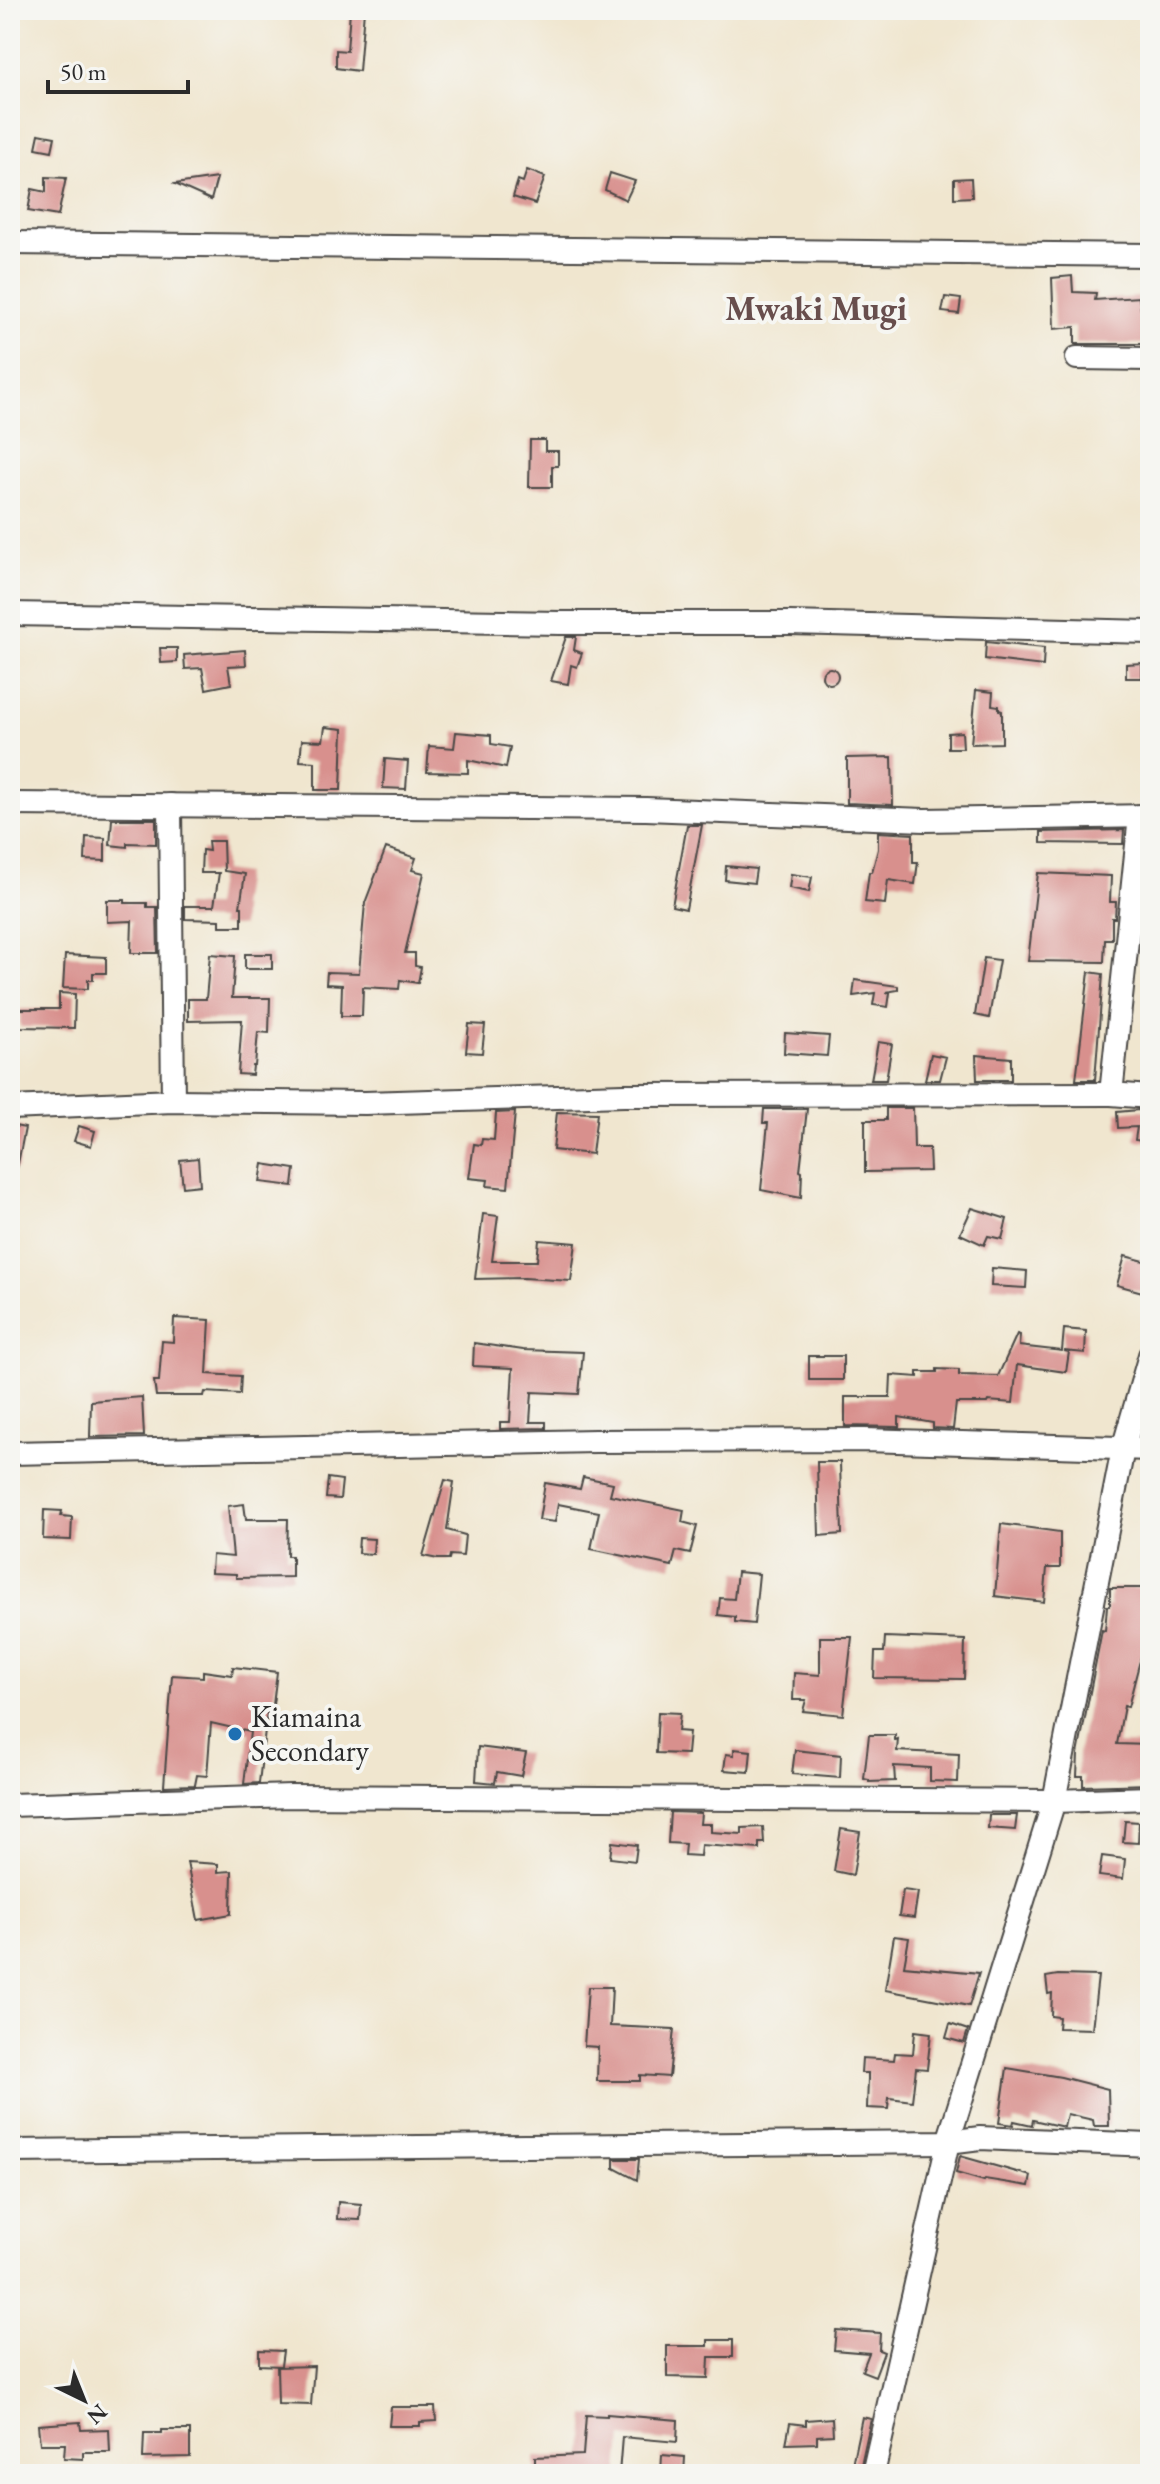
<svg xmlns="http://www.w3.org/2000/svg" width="1160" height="2484" viewBox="0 0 1160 2484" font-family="'EB Garamond',serif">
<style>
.building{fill:#d8908d}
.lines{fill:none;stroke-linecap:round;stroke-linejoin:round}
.minor-casing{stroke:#494744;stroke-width:26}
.minor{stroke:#fff;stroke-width:22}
.poi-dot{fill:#1f6fb2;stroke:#f6f6f2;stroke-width:3}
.labels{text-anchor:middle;stroke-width:8;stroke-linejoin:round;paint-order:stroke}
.poi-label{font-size:30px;fill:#2b2b2b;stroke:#f6f6f2;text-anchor:start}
.quarter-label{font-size:34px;font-weight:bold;fill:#684e4d;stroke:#f6f6f2}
</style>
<rect width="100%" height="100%" fill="#f6f6f2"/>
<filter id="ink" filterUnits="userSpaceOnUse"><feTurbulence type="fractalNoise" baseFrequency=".0125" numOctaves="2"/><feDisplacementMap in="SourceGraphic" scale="16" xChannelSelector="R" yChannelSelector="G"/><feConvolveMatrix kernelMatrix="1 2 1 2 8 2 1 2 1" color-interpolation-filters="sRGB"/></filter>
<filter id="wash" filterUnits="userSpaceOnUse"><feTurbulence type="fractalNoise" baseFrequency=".006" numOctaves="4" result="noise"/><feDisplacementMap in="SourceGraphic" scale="32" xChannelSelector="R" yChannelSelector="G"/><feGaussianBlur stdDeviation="1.8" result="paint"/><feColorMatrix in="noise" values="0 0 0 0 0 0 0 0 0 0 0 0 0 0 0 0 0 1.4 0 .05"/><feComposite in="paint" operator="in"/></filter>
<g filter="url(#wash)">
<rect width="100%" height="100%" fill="#f0e6cf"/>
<g id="blocks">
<g class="building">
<polygon points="350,10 364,10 359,71 336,68 336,50 347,51"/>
<polygon points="39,134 55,137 52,151 36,148"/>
<polygon points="527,170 545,177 535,204 513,197 518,180 523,182"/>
<polygon points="610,173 635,181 626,200 605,190"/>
<polygon points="46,177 66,178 58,216 28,211 32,189 46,192"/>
<polygon points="217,178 211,200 175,184"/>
<polygon points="971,178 972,197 954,198 954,179"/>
<polygon points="1072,276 1073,292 1096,293 1095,300 1139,297 1146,344 1075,344 1075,327 1054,329 1052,278"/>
<polygon points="945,297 961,299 959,314 942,312"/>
<polygon points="530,440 545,440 545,451 558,451 558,466 552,466 552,487 529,487"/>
<polygon points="566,637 576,637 574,650 582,653 577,667 571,665 568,684 551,681"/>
<polygon points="986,642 1044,648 1043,666 985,659"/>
<polygon points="160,648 177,648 177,662 161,663"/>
<polygon points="245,650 246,665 228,666 231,684 206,689 202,668 185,669 184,655"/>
<polygon points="1142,663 1142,678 1126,678 1126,664"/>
<circle cx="830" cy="676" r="8"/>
<polygon points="976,690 993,692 992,705 999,706 999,710 1002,711 1002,743 971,744"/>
<polygon points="325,727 343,729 341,790 315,790 315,762 300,761 302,740 323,741"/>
<polygon points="456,732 491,735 491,744 510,747 506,768 468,760 468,773 427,772 429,746 454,748"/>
<polygon points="962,732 963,748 948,748 948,733"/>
<polygon points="892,757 893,805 847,803 847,758"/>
<polygon points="385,759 408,761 406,789 383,788"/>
<polygon points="112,819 156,819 156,844 127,843 127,847 110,845"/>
<polygon points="687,825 702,825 686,909 672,906"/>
<polygon points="1124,830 1123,844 1041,843 1041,832"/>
<polygon points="878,832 913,834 913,862 918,862 915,884 888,880 885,904 865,902 869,872 872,872 878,849"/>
<polygon points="86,837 105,838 105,861 85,860"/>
<polygon points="208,841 223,841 224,871 245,874 240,907 242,907 242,926 220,926 220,920 185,919 185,906 214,906 219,873 201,873 202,850 209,851"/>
<polygon points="386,848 416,858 412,870 424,873 405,953 415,953 415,966 421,967 418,983 400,980 399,989 363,987 362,1016 341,1016 342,985 326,984 327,972 359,973 365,903"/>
<polygon points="726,866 756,869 754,883 725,880"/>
<polygon points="1038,873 1111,876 1110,902 1116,902 1115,918 1112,918 1112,939 1105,939 1104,962 1028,961"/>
<polygon points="791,874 812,877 809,892 789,888"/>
<polygon points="107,900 125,900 125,903 147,903 147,907 157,907 158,953 131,953 132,921 107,922"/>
<polygon points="210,954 235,956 232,998 270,998 269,1033 258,1032 255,1066 253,1066 252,1075 238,1074 242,1020 188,1021 188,999 206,999"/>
<rect x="245" y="954" width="27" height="15"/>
<polygon points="65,955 106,957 106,973 93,973 93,980 88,980 88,989 63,988"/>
<polygon points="984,958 999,960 989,1018 975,1015"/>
<polygon points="1089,972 1103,974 1095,1080 1076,1080"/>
<polygon points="855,980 898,986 898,990 886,992 890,993 888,1007 873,1005 875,993 853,996"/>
<polygon points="59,993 75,994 74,1028 20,1027 20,1009 59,1009"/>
<polygon points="469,1024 485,1025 482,1053 466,1052"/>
<polygon points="785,1033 829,1036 827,1056 784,1053"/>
<polygon points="878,1042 892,1044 886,1080 871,1080"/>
<polygon points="931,1054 946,1057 940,1080 925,1080"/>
<polygon points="976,1055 1011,1058 1011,1080 977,1080"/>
<polygon points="886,1108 913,1108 914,1148 929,1148 930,1171 865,1172 865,1120 886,1120"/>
<polygon points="764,1109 807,1109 800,1171 802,1172 801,1198 761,1190 768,1123 763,1123"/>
<polygon points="1139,1110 1150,1111 1150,1142 1135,1140 1137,1127 1118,1128 1117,1112"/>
<polygon points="515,1112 508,1188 487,1186 488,1180 469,1178 474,1144 481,1145 482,1139 494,1140 496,1113"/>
<polygon points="557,1112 597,1113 592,1154 553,1150"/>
<polygon points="10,1125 25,1128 17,1169 10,1169"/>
<polygon points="79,1126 95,1131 91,1146 74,1141"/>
<polygon points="198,1158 200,1185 183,1187 180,1160"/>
<polygon points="263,1164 295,1169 293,1186 260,1182"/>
<polygon points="972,1208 1007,1219 1002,1239 988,1236 984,1245 960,1234"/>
<polygon points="483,1214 498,1216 492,1261 537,1261 539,1240 576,1243 571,1281 524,1278 475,1279"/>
<polygon points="1125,1256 1148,1262 1146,1270 1150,1271 1150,1278 1146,1293 1117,1285"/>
<polygon points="992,1268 1027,1271 1026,1288 991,1286"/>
<polygon points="174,1318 210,1320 207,1374 241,1376 240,1394 205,1392 204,1396 156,1396 154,1381 159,1381 162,1341 173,1342"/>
<polygon points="1064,1329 1086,1331 1085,1353 1064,1351 1069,1352 1066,1372 1017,1365 1013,1403 988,1401 987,1403 956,1403 953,1429 933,1428 933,1423 899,1417 899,1427 845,1426 845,1397 890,1397 891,1375 918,1377 918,1372 937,1372 937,1369 959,1370 959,1375 998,1376 1017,1334 1020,1335 1019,1346 1062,1351"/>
<polygon points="474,1343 523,1350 583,1352 579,1394 532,1392 530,1422 546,1422 546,1428 500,1429 500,1422 510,1422 513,1368 473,1366"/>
<rect x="809" y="1356" width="34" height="24"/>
<polygon points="142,1397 144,1436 90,1437 91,1401"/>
<polygon points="817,1462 840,1462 842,1534 819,1536"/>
<polygon points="583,1477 613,1483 610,1495 684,1510 682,1522 697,1526 690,1554 676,1551 672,1566 591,1549 599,1512 558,1504 555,1522 539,1520 545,1483 580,1489"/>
<polygon points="328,1478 342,1480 340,1499 326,1498"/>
<polygon points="445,1480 454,1482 447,1530 465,1535 463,1556 450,1555 449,1559 438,1559 423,1556"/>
<polygon points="244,1504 246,1519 288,1519 287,1556 292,1556 292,1577 236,1578 236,1574 211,1573 212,1555 233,1557 228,1506"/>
<polygon points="44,1510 62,1511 61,1516 72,1517 71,1540 43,1539"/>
<polygon points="1001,1524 1060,1532 1060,1568 1047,1568 1044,1602 995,1596"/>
<polygon points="359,1538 374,1539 373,1554 358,1553"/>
<polygon points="737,1572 759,1574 754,1624 735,1622 735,1617 718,1615 720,1598 734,1599"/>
<polygon points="1110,1588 1150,1588 1150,1633 1147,1633 1128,1707 1124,1706 1117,1744 1150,1745 1150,1784 1083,1786 1083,1776 1077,1776 1078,1754 1102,1630 1105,1631 1107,1606 1110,1606"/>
<polygon points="820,1637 852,1637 843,1715 803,1711 806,1700 793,1700 794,1673 820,1675"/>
<polygon points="885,1637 965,1640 964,1679 874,1678 875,1652 884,1652"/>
<polygon points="233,1667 277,1672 272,1713 267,1712 259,1783 244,1784 250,1732 211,1723 207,1776 197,1775 195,1785 164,1786 172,1675 203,1677 203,1671 232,1675"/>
<polygon points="658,1712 680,1713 678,1731 689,1732 687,1754 656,1753"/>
<polygon points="869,1735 895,1735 895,1740 898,1739 897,1751 959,1754 958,1782 930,1781 930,1768 894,1766 895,1781 869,1782 869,1780 864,1779"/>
<polygon points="478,1747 526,1753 521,1776 497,1772 495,1783 476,1781"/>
<polygon points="734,1749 751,1751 749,1772 724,1770 726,1754 734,1755"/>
<polygon points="795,1750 841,1755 840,1778 792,1774"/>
<polygon points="670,1812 701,1813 700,1824 711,1824 711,1832 742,1834 742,1828 763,1827 764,1843 759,1843 759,1849 701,1845 700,1856 684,1855 685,1844 668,1843"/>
<polygon points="989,1815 1017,1815 1015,1830 988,1828"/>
<polygon points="1125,1821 1139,1822 1138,1843 1123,1842"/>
<polygon points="841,1829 860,1832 853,1875 834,1871"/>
<polygon points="612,1842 637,1845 635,1861 610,1858"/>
<polygon points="1102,1856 1125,1859 1123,1879 1099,1876"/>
<polygon points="187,1862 218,1864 218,1872 232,1871 231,1914 198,1920"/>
<polygon points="903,1890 918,1892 914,1918 899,1916"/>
<polygon points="894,1936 909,1938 904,1966 979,1973 969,2006 885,1990"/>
<polygon points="1058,1975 1098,1976 1092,2029 1058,2028 1059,2017 1051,2016 1052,1993 1048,1994 1046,1977"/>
<polygon points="588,1987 612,1987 610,2026 674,2029 669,2077 640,2075 640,2081 597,2081 598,2047 584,2046"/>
<polygon points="950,2024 968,2030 964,2043 946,2038"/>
<polygon points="915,2031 931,2033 927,2069 916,2068 912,2101 889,2098 888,2109 867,2108 868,2079 868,2073 861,2073 862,2058 894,2060 895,2053 913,2054"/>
<polygon points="1007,2068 1061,2077 1108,2089 1109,2126 1094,2126 1093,2120 1067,2114 1064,2127 1033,2120 1032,2125 1014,2121 1013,2125 999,2123"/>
<polygon points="960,2156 1031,2176 1029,2186 985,2179 984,2181 956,2173"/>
<polygon points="614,2159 639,2159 637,2180 614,2168"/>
<polygon points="338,2202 361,2204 360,2220 337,2219"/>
<polygon points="836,2330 880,2333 879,2350 884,2352 875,2376 862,2371 869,2353 834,2350"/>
<polygon points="708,2340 733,2340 733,2357 709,2357 708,2378 667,2377 667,2346 708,2346"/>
<polygon points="259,2350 283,2351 281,2366 259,2365"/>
<polygon points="314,2366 311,2405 278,2404 277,2367"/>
<polygon points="391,2407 435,2407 436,2421 420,2422 420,2426 389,2426"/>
<polygon points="607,2414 678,2420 677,2442 622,2437 619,2474 535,2474 535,2457 583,2455 586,2415 607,2416"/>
<polygon points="862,2417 871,2419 859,2474 850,2474"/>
<polygon points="832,2418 833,2435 817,2436 817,2443 786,2444 790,2423 806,2425 806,2420"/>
<polygon points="80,2422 81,2430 109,2429 110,2452 83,2452 83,2459 64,2458 65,2444 40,2444 38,2425"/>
<polygon points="162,2430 190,2430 190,2457 143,2458 144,2433 162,2433"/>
<polygon points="662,2455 685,2457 684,2474 661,2474"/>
</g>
</g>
</g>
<g filter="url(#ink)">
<use href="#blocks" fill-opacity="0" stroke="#494744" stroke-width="2"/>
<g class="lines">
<g class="minor-casing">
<g id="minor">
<polyline points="10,243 1150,255"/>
<polyline points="1077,358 1150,359"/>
<polyline points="10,614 560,623 790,623 1150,632"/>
<polyline points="10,804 646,809 924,820 1150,816"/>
<polyline points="170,805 173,1101"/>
<polyline points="1140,816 1111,1094 1150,1097"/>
<polyline points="10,1108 173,1101 365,1103 624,1095 1111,1094"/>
<polyline points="10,1453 595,1441 865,1440 1150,1449"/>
<polyline points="10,1805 291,1796 1054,1801 1150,1798"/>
<polyline points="10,2151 948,2142 980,2138 1150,2145"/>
<polyline points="873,2474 948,2142 1054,1801 1123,1449 1150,1355"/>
</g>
</g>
<use href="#minor" class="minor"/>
</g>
</g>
<circle class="poi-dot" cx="235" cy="1734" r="8"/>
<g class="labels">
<g class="poi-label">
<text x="251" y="1727">Kiamaina<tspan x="251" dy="34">Secondary</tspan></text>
</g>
<g class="quarter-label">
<text x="816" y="320">Mwaki Mugi</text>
</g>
</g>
<rect width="1160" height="2484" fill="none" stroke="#f6f6f2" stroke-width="40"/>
<g transform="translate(84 2400) rotate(137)" stroke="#f6f6f2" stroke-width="6" paint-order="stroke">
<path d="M0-6L14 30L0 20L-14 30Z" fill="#2b2b2b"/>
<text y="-12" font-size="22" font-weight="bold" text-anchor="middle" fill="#2b2b2b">N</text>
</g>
<path d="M48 80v12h140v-12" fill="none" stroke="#2b2b2b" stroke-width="4"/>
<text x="60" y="80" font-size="24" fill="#2b2b2b" stroke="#f6f6f2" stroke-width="6" paint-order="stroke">50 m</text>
</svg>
